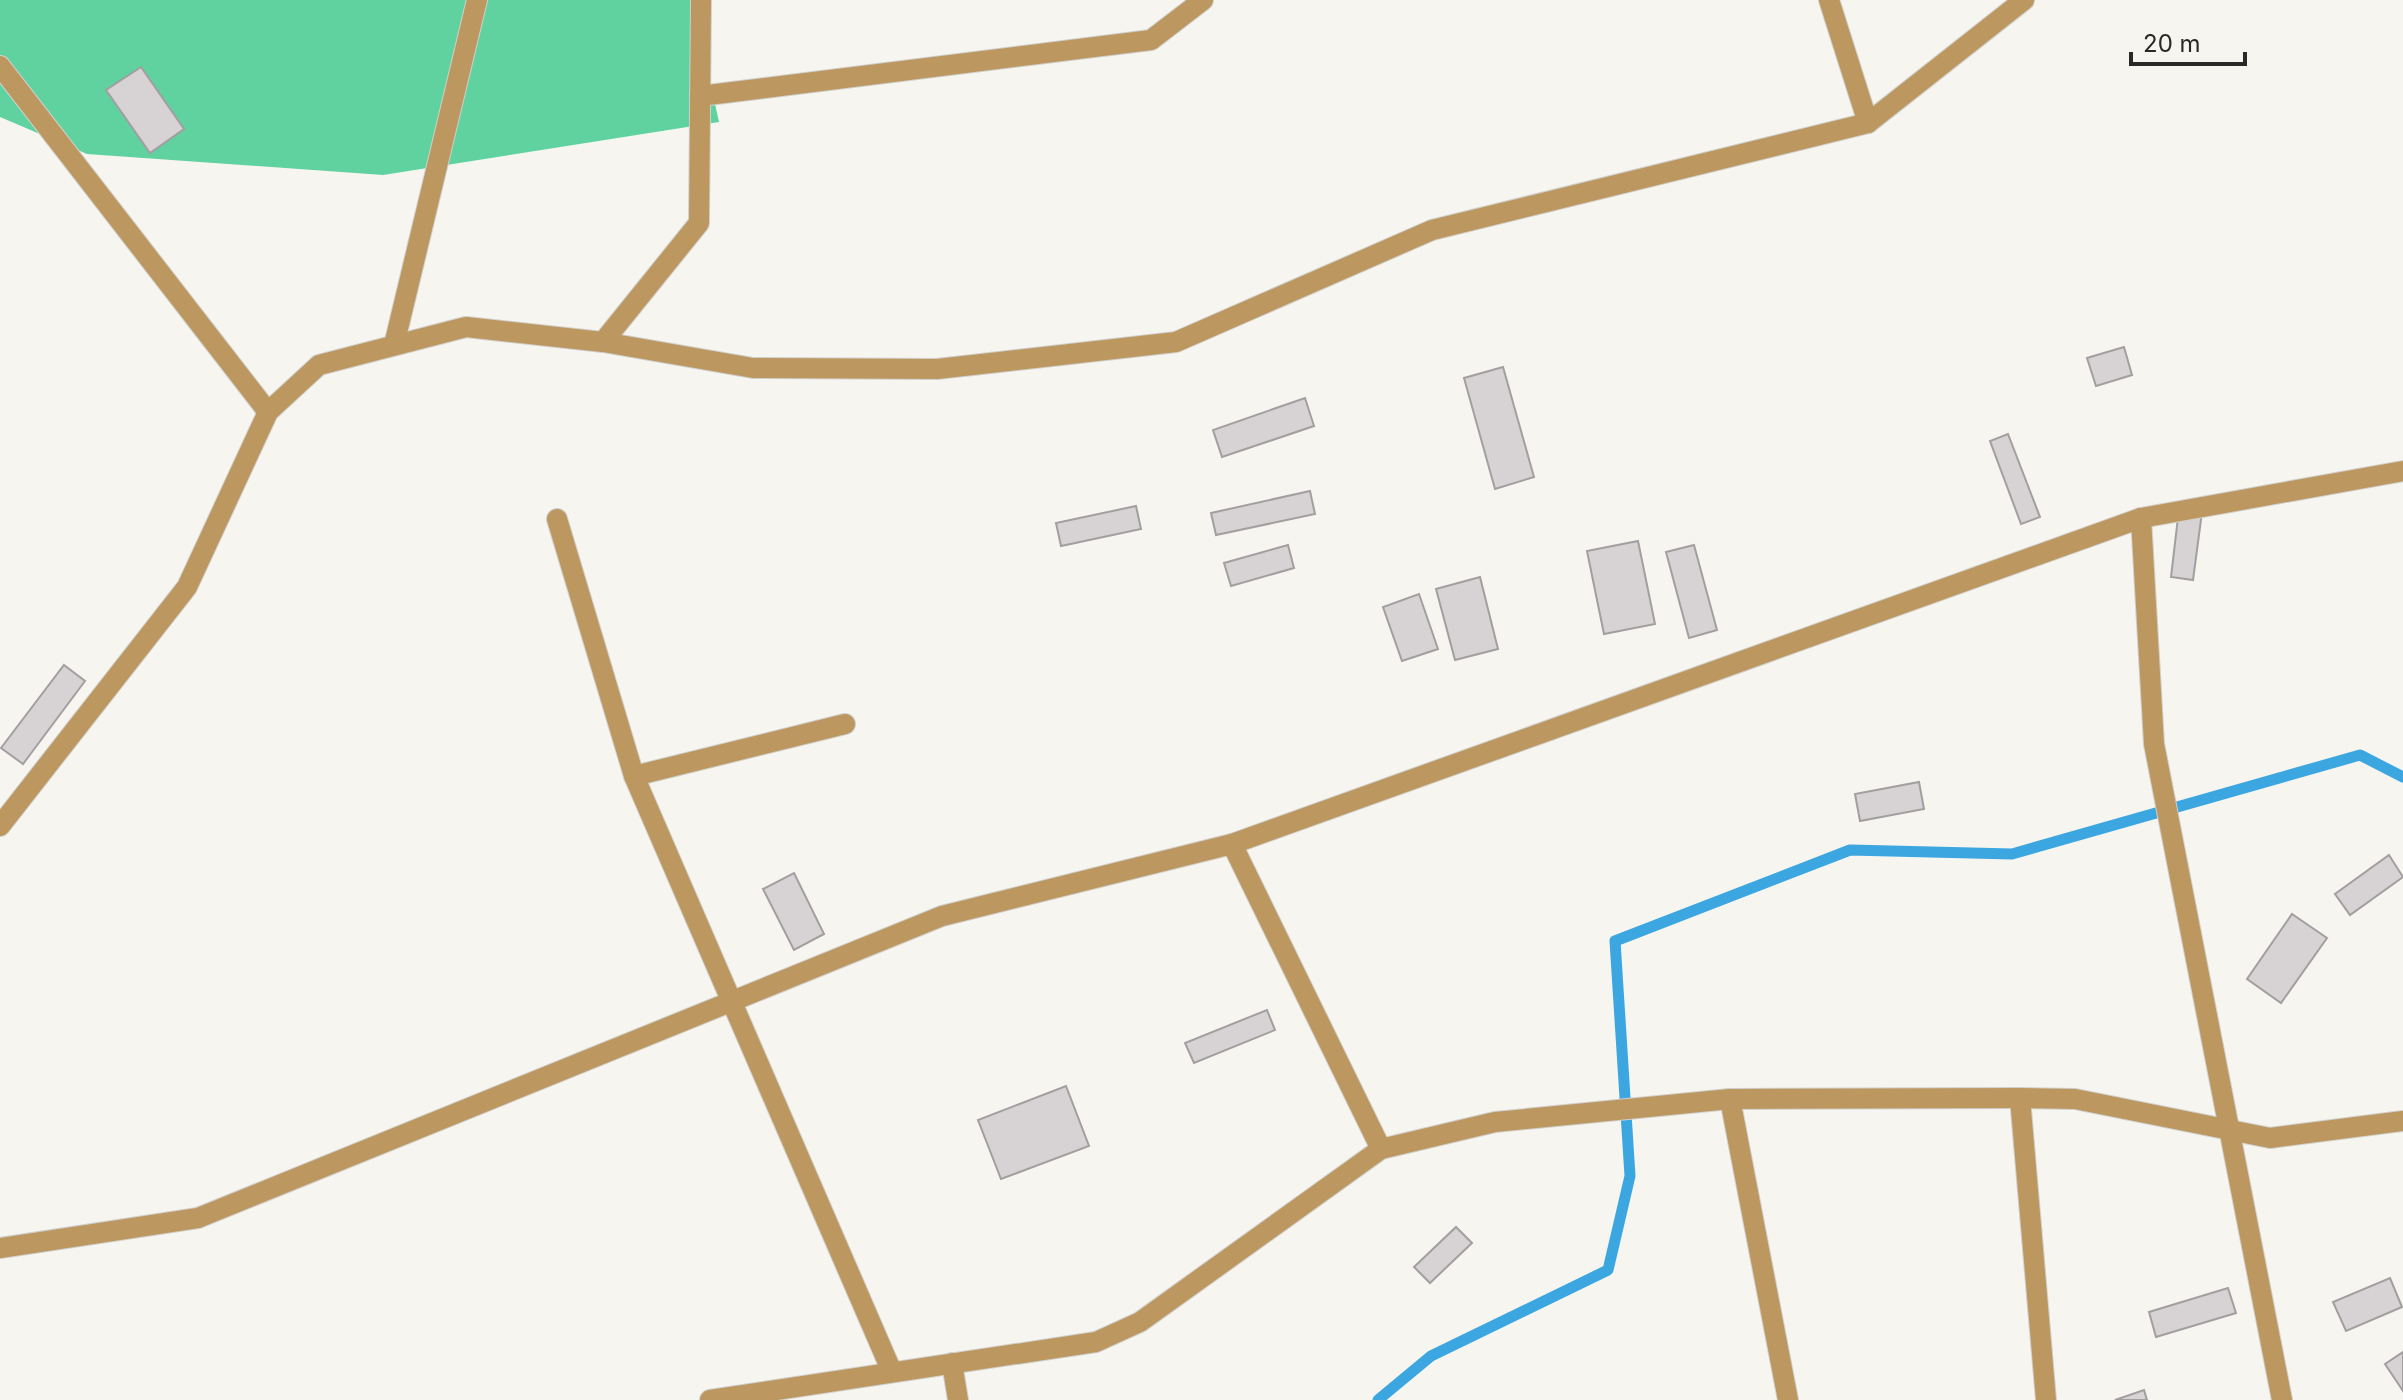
<svg xmlns="http://www.w3.org/2000/svg" width="2403" height="1400" viewBox="0 0 2403 1400" font-family="Inter,sans-serif">
<style>
.forest{fill:#5fd2a0}
.lines{fill:none;stroke-linecap:round;stroke-linejoin:round}
.stream{stroke:#3ba6e0;stroke-width:11}
.building{fill:#d7d2d3;stroke:#a39ea0;stroke-width:2}
.minor-casing{stroke:#d1d0cc;stroke-width:22}
.minor{stroke:#bc9760;stroke-width:20}
</style>
<rect width="100%" height="100%" fill="#f6f5f0"/>
<polygon class="forest" points="0,0 692,0 719,122 383,175 87,154 0,117"/>
<g class="lines">
<polyline class="stream" points="1378,1400 1431,1356 1608,1270 1630,1176 1615,941 1850,850 2012,854 2360,755 2403,777"/>
</g>
<g class="building">
<polygon points="141,67 184,129 150,153 106,90"/>
<polygon points="2124,347 2132,375 2096,386 2087,358"/>
<polygon points="1503,367 1534,477 1495,489 1464,378"/>
<polygon points="1305,398 1314,426 1222,457 1213,430"/>
<polygon points="2008,434 2040,517 2021,524 1990,441"/>
<polygon points="1310,491 1315,514 1216,535 1211,513"/>
<polygon points="1136,506 1141,529 1061,546 1056,523"/>
<polygon points="2179,509 2202,512 2193,580 2171,577"/>
<polygon points="1638,541 1655,624 1604,634 1587,551"/>
<polygon points="1288,545 1294,568 1231,586 1224,563"/>
<polygon points="1694,545 1717,630 1689,638 1666,552"/>
<polygon points="1480,577 1498,649 1455,660 1436,589"/>
<polygon points="1419,594 1438,649 1402,661 1383,607"/>
<polygon points="64,665 85,681 23,764 1,748"/>
<polygon points="1919,782 1924,809 1860,821 1855,794"/>
<polygon points="2389,855 2403,877 2350,915 2335,894"/>
<polygon points="794,873 824,934 794,950 763,889"/>
<polygon points="2292,914 2327,938 2281,1003 2247,979"/>
<polygon points="1267,1010 1275,1030 1194,1063 1185,1043"/>
<polygon points="1066,1086 1089,1146 1001,1179 978,1120"/>
<polygon points="1456,1227 1472,1243 1430,1283 1414,1267"/>
<polygon points="2390,1278 2402,1307 2346,1331 2333,1302"/>
<polygon points="2228,1288 2236,1313 2156,1337 2149,1312"/>
<polygon points="2403,1352 2403,1391 2385,1364"/>
<polygon points="2144,1390 2147,1400 2115,1400"/>
</g>
<g class="lines">
<g class="minor-casing">
<g id="minor">
<polyline points="1829,0 1868,123"/>
<polyline points="0,66 268,412"/>
<polyline points="700,96 1151,40 1203,0"/>
<polyline points="603,342 699,223 701,0"/>
<polyline points="394,345 477,0"/>
<polyline points="2141,518 2154,744 2282,1400"/>
<polyline points="557,519 634,776 892,1372"/>
<polyline points="634,776 845,724"/>
<polyline points="0,826 187,587 268,412 319,365 466,327 603,342 753,368 937,369 1176,342 1432,230 1868,123 2024,0"/>
<polyline points="1232,844 1381,1149"/>
<polyline points="2020,1098 2046,1400"/>
<polyline points="1730,1099 1788,1400"/>
<polyline points="0,1248 198,1218 942,916 1232,844 2141,518 2403,471"/>
<polyline points="952,1363 958,1400"/>
<polyline points="710,1400 1096,1342 1140,1322 1381,1149 1495,1122 1730,1099 2020,1098 2075,1099 2270,1138 2403,1121"/>
</g>
</g>
<use href="#minor" class="minor"/>
</g>
<path d="M2131 52v12h114v-12" fill="none" stroke="#292827" stroke-width="4"/>
<text x="2143" y="52" font-size="24" fill="#292827" stroke="#f6f5f0" stroke-width="6" paint-order="stroke">20 m</text>
</svg>
